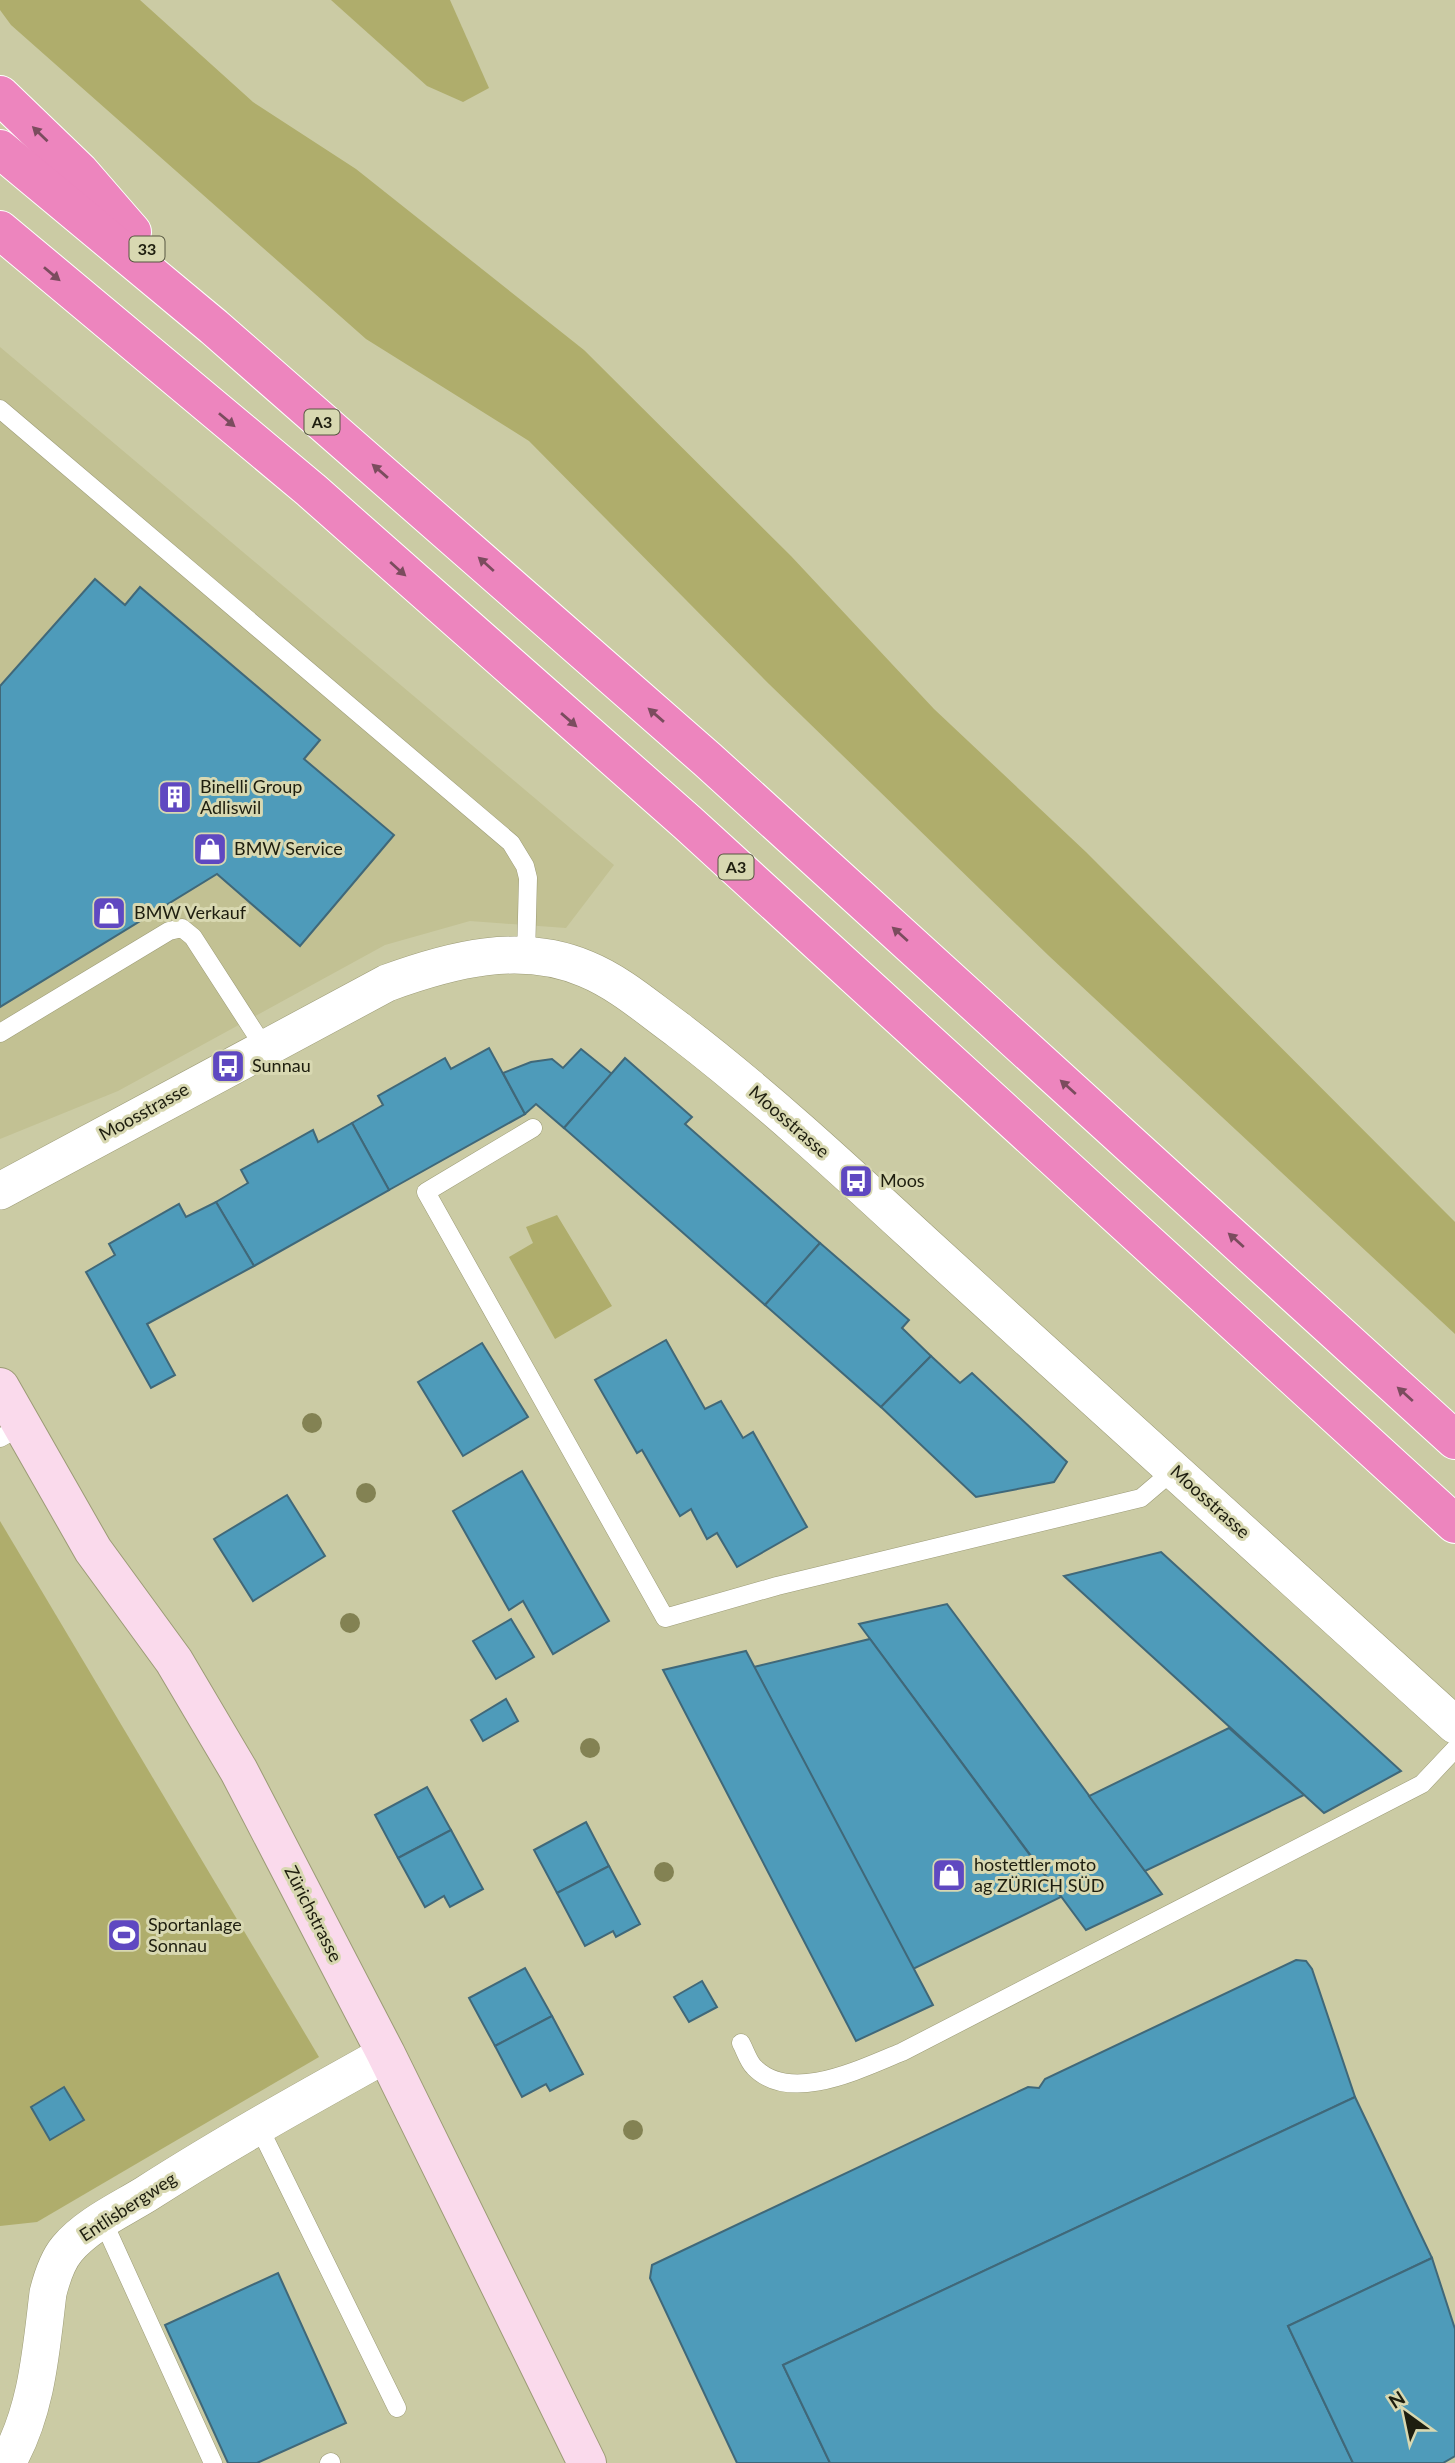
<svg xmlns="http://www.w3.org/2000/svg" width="1455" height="2463" viewBox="0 0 1455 2463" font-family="Lato,sans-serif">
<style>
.built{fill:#c2c193}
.green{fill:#afad6c}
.building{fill:#4e9bba;stroke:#406879;stroke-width:2}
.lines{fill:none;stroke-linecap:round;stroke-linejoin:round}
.service-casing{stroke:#9c9b76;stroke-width:19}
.minor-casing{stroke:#9c9b76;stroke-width:38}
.secondary-casing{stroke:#9c9b76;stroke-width:40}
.motorway-casing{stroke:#fff;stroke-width:40}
.service{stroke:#fff;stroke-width:18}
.minor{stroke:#fff;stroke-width:37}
.secondary{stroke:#fadaec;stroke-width:38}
.motorway{stroke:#ed85be;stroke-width:38}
.tree{fill:#838253}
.oneway{fill:#7b4c5e}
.labels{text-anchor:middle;stroke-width:6;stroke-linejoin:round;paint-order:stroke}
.shield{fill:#d8d8b1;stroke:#565640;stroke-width:2}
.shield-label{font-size:16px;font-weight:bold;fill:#1e1e0f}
.poi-label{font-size:18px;fill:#1e1e0f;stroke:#d8d8b1;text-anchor:start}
.street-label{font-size:18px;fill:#1e1e0f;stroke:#d8d8b1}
</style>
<rect width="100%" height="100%" fill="#cbcba4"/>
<polygon class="built" points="0,347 614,865 566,928 470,921 385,945 118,1091 0,1139"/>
<g class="green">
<polygon points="0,0 140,0 253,102 356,169 584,350 791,556 934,709 1086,852 1455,1222 1455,1334 1049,956 769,684 529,441 366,339 11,25 0,10"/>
<polygon points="331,0 450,0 489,88 463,102 427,86"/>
<polygon points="557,1215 612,1306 555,1339 509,1257 533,1243 526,1227"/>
<polygon points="0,1521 319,2057 37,2222 0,2226"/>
</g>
<g class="building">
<polygon points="95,579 125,605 140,587 320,740 304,759 394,835 300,946 217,874 0,1007 0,686"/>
<polygon points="489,1048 525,1114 389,1190 352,1123 383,1105 378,1096 445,1058 451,1069"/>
<polygon points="581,1049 612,1074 564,1128 536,1104 525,1114 503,1073 531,1062 552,1059 563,1068"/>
<polygon points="625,1058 692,1117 685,1124 820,1243 765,1305 564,1128"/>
<polygon points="352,1123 389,1190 254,1266 216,1202 248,1183 241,1170 313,1130 318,1142"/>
<polygon points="216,1202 254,1266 147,1324 175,1375 151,1388 86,1272 115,1255 109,1244 179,1204 186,1217"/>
<polygon points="820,1243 909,1320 902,1328 931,1356 881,1407 765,1305"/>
<polygon points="666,1340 705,1409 721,1401 743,1438 753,1432 807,1527 737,1567 717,1533 707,1539 691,1509 680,1516 642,1450 637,1453 595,1380"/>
<polygon points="482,1343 528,1417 463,1456 418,1382"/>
<polygon points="931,1356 960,1383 972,1373 1067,1462 1054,1482 976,1497 881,1407"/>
<polygon points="522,1471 609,1621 553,1654 523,1601 509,1610 453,1511"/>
<polygon points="287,1495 325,1556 253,1601 214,1539"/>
<polygon points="1161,1552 1401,1771 1324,1813 1064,1576"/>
<polygon points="947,1604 1145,1871 1162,1894 1086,1930 859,1624"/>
<polygon points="511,1619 534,1657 496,1679 473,1641"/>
<polygon points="870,1639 1061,1897 913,1969 754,1667"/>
<polygon points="746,1651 933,2005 856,2041 663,1670"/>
<polygon points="506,1699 518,1721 483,1741 471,1720"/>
<polygon points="1229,1728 1304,1795 1145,1871 1089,1796"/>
<polygon points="427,1787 451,1830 398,1858 375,1815"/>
<polygon points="586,1822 609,1866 557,1893 534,1850"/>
<polygon points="451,1830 483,1889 450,1907 444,1896 425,1907 398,1858"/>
<polygon points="609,1866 640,1924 616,1937 613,1931 585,1946 557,1893"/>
<polygon points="1296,1960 1306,1961 1312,1969 1355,2097 783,2365 830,2463 737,2463 650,2278 652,2265 1028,2087 1039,2088 1045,2079"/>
<polygon points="525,1968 552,2016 495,2046 469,1998"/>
<polygon points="702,1981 717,2007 689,2022 674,1997"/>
<polygon points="552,2016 583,2074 550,2091 546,2084 522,2097 495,2046"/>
<polygon points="64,2087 84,2120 50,2140 31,2107"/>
<polygon points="1355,2097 1432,2258 1288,2326 1353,2463 830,2463 783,2365"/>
<polygon points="1432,2258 1455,2329 1455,2456 1443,2463 1353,2463 1288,2326"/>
<polygon points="278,2273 346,2423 257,2463 228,2463 165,2325"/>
</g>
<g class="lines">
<g class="service-casing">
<g id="service">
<polyline points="0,409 511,843 525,866 528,878 526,956"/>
<polyline points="0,1033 169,931 182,928 193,937 264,1047"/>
<polyline points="533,1128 426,1192 665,1618 777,1586 1141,1498 1175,1469"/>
<polyline points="0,1438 22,1426"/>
<path d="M 741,2043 C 745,2050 748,2061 754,2067 C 790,2105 862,2068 902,2052 L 1422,1784 L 1455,1749"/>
<polyline points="258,2125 397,2408"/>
<polyline points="103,2221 213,2463"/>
<polyline points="329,2463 331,2462"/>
</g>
</g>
<g class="minor-casing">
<g id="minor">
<path d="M 0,1191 L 387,983 C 450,960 520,941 586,969 C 620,983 648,1008 677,1029 C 762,1094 841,1167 919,1239 C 1097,1402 1277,1563 1455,1725"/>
<path d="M 7,2463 C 37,2411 41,2351 48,2293 C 52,2277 57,2261 67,2249 C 87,2225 120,2210 146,2194 C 224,2144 305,2099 386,2054"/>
</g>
</g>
<g class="secondary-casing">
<polyline id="secondary" points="0,1387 93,1550 174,1661 239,1771 386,2054 587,2463"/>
</g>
<g class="motorway-casing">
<g id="motorway">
<polyline points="0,95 80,172 132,232"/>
<polyline points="0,149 214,327 708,760 1455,1440"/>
<polyline points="0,230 311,490 688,823 1455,1524"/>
</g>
</g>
<use href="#service" class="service"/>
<use href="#minor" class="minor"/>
<use href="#secondary" class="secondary"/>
<use href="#motorway" class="motorway"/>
</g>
<g class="tree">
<circle cx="312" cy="1423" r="10"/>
<circle cx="366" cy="1493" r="10"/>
<circle cx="350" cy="1623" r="10"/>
<circle cx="590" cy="1748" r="10"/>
<circle cx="664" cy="1872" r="10"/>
<circle cx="633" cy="2130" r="10"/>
</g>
<defs><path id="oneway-solid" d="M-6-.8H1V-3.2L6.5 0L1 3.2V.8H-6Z" transform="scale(1.75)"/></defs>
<g class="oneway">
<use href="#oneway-solid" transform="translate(40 134) rotate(-136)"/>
<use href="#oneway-solid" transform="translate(52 274) rotate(40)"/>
<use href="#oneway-solid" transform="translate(227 420) rotate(40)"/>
<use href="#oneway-solid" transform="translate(380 471) rotate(-139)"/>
<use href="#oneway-solid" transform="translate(486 564) rotate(-138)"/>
<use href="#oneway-solid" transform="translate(398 569) rotate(42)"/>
<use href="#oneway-solid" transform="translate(656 715) rotate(-139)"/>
<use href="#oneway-solid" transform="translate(569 720) rotate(41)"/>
<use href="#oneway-solid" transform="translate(900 934) rotate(-138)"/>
<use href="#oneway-solid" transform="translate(1068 1087) rotate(-138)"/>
<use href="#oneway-solid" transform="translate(1236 1240) rotate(-138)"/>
<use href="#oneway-solid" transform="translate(1405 1394) rotate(-138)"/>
</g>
<defs>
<g id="building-square" transform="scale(1.75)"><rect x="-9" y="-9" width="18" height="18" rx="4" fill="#5f48c1" stroke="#d8d8b1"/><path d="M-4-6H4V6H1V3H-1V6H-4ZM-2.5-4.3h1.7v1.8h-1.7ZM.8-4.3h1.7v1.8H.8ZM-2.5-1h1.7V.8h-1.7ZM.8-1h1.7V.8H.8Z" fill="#fff"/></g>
<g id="shop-square" transform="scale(1.75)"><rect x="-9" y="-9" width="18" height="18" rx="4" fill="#5f48c1" stroke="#d8d8b1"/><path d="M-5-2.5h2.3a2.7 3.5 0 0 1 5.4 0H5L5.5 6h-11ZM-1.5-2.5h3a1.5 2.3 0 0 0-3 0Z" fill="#fff"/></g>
<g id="bus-square" transform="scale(1.75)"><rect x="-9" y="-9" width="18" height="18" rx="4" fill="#5f48c1" stroke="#d8d8b1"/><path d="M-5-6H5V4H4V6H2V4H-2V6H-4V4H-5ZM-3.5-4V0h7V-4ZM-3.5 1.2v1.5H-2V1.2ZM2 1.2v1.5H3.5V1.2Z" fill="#fff"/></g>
<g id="stadium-square" transform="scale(1.75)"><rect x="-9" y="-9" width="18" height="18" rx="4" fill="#5f48c1" stroke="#d8d8b1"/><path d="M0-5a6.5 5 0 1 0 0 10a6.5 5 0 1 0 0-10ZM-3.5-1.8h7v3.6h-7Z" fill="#fff"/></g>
</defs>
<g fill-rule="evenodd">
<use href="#building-square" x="175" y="797"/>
<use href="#shop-square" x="210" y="849"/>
<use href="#shop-square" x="109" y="913"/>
<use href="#bus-square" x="228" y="1066"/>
<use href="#bus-square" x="856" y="1181"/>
<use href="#shop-square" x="949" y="1875"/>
<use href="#stadium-square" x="124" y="1935"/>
</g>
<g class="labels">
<g class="shield">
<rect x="129.5" y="236.5" width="35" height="25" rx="5"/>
<rect x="304.5" y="409.5" width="35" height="25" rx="5"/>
<rect x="718.5" y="854.5" width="35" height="25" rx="5"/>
</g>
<g class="shield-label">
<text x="147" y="255">33</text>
<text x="322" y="428">A3</text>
<text x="736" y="873">A3</text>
</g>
<g class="poi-label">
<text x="200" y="793">Binelli Group<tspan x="200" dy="21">Adliswil</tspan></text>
<text x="234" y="855">BMW Service</text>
<text x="134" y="919">BMW Verkauf</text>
<text x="252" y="1072">Sunnau</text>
<text x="880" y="1187">Moos</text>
<text x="974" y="1871">hostettler moto<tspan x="974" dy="21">ag ZÜRICH SÜD</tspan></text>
<text x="148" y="1931">Sportanlage<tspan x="148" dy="21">Sonnau</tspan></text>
</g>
<g class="street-label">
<text transform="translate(144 1112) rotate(-29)" y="6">Moosstrasse</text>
<text transform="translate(789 1122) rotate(41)" y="6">Moosstrasse</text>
<text transform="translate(1210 1502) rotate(42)" y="6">Moosstrasse</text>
<text transform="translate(313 1914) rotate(63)" y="6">Zürichstrasse</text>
<text transform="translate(128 2207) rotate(-33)" y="6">Entlisbergweg</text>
</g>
</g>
<g transform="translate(1406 2414) rotate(327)" stroke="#d8d8b1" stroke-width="5" paint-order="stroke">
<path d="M0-5L12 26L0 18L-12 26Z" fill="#1e1e0f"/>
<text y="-10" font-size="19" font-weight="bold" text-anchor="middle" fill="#1e1e0f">N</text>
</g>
</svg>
